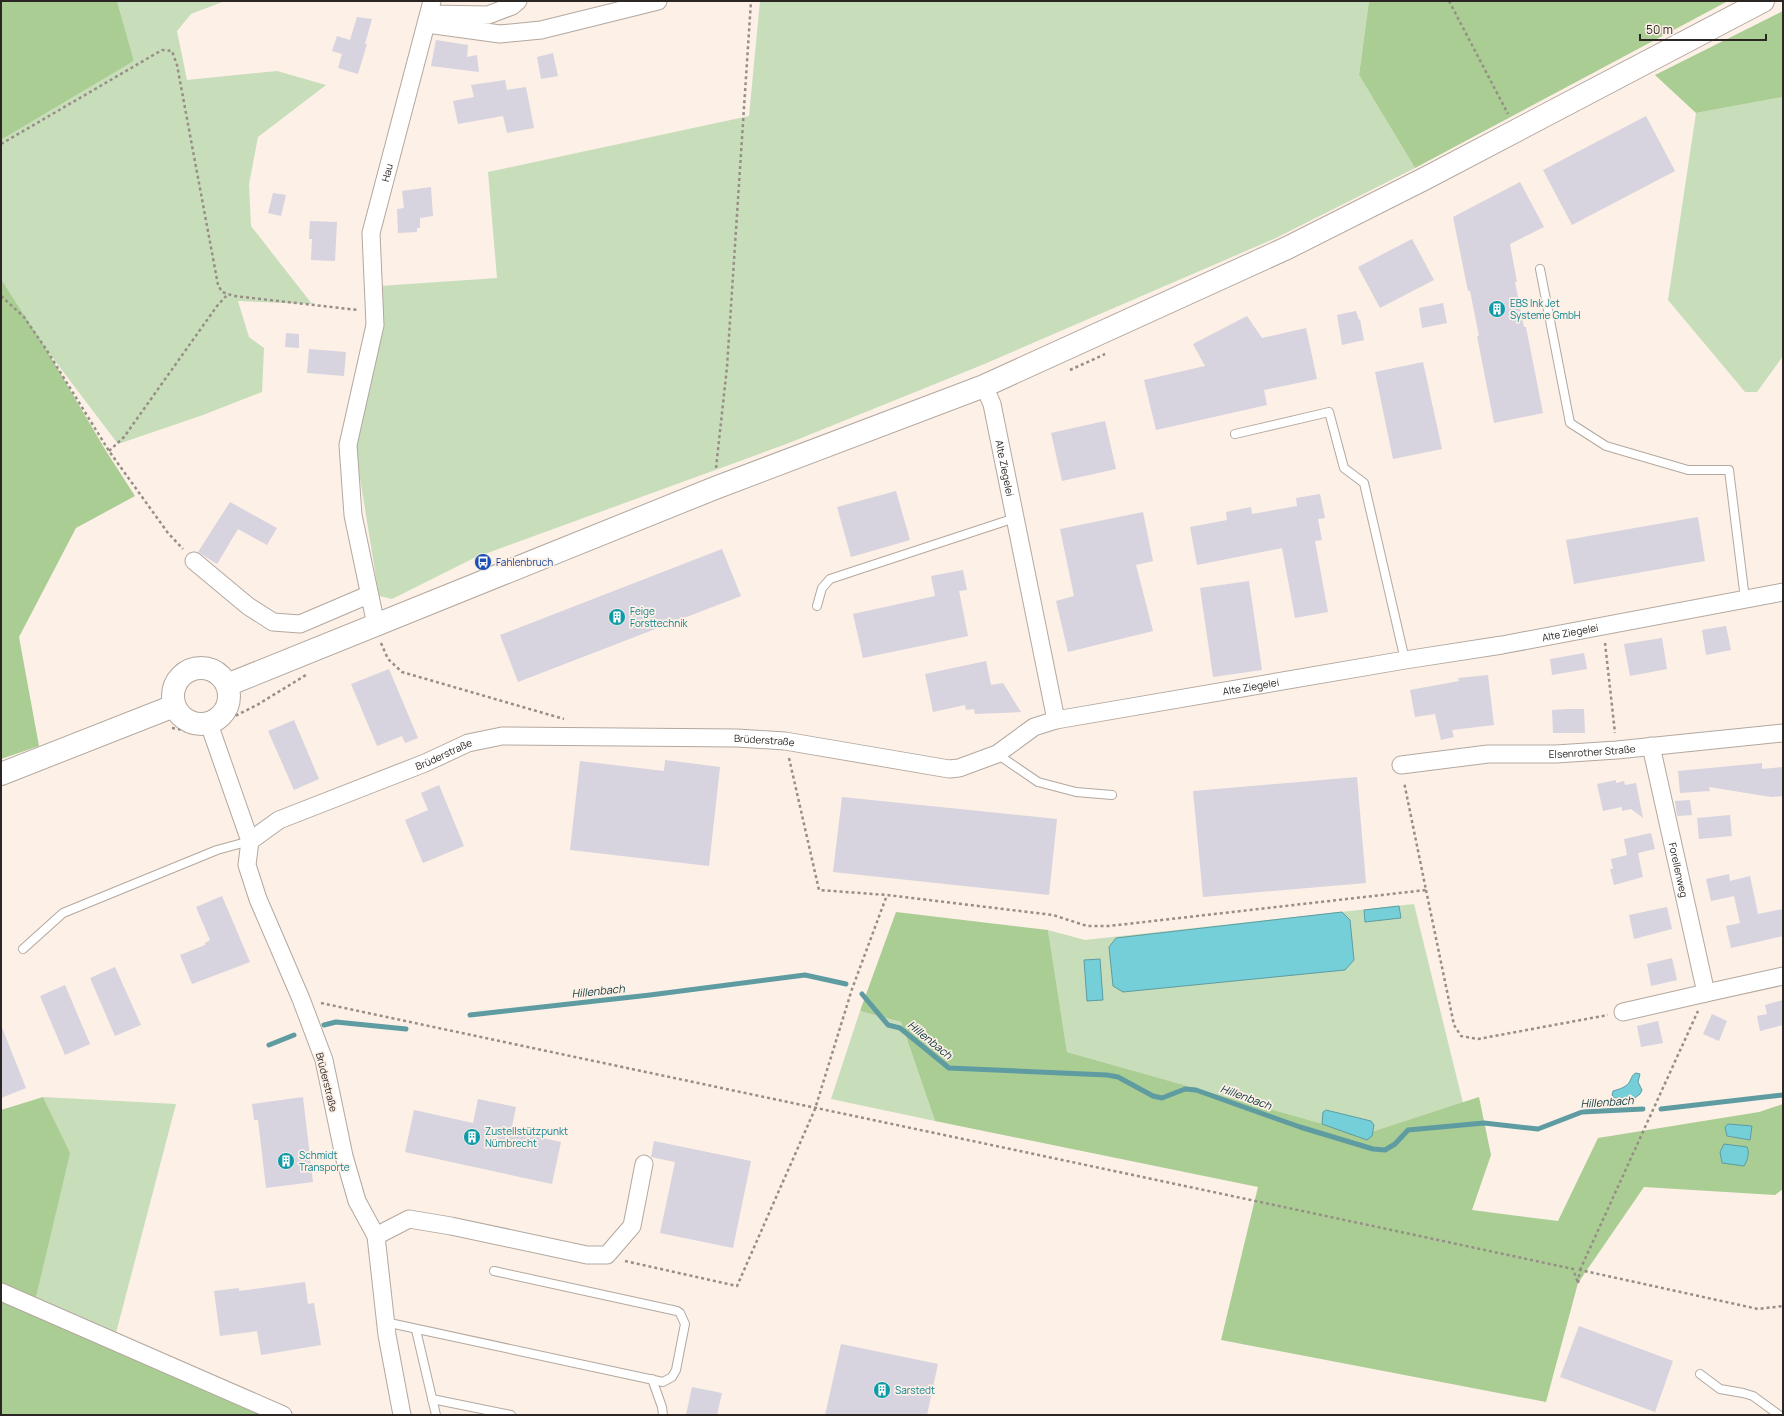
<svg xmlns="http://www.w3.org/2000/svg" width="1784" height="1416" viewBox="0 0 1784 1416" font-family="Manrope,sans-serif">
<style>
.green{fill:#c8deba}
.forest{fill:#aacd93}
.water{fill:#74cfd8;stroke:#5e9ca2}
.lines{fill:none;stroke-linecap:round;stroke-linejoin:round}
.stream{stroke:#5e9ca2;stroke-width:5}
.building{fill:#d7d3df}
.service-casing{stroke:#b3a89f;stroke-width:10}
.minor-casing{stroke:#b3a89f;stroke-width:19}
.secondary-casing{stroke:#b3a89f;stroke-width:24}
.path{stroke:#978e88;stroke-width:2.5;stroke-dasharray:3 3;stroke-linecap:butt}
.service{stroke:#fff;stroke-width:8}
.minor{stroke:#fff;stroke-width:17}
.secondary{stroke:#fff;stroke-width:22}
.labels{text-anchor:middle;stroke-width:3.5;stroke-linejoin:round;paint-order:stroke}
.street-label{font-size:10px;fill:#2b2623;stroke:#fcf0e7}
.culture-label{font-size:10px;fill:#0d838f;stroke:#fcf0e7;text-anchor:start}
.transit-label{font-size:10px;fill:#164399;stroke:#fcf0e7;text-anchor:start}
.water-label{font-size:11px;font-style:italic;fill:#0a373b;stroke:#fcf0e7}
</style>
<rect width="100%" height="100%" fill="#fcf0e7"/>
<g class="green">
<polygon points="117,1 225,1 191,14 177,31 187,80 277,71 326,85 258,137 249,184 251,226 312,304 238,301 249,337 264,348 262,392 203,415 118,444 46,349 1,279 1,140 134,61"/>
<polygon points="760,1 1369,1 1359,75 1415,168 1276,238 982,365 789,443 474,558 392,599 379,596 355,447 384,327 380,286 497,278 488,172 749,116"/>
<polygon points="1783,97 1783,356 1757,392 1745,392 1668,300 1696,113"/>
<polygon points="1414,904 1463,1103 1362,1135 1067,1052 1048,930 1085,940"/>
<polygon points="860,1011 901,1022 935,1121 831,1099"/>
<polygon points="43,1097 176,1104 116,1333 35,1302 69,1153"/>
</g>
<g class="forest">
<polygon points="1,1 117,1 134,61 1,140"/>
<polygon points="1369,1 1728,1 1415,168 1359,75"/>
<polygon points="1783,11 1783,97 1696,113 1655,75"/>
<polygon points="1,279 46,349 106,451 135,496 76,528 19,637 39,746 1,759"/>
<polygon points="896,912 1048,930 1067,1052 1362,1135 1479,1097 1491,1155 1472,1210 1558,1221 1598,1138 1759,1112 1783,1104 1783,1189 1775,1195 1644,1187 1578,1283 1546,1402 1221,1340 1258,1187 935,1121 901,1022 860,1011"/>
<polygon points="43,1097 70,1153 34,1306 279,1415 1,1415 1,1110"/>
</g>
<g class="water">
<polygon points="1399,906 1401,918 1365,922 1364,910"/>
<polygon points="1342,912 1350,920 1354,960 1345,970 1123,992 1113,986 1109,947 1116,938"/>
<polygon points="1100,959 1103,1000 1087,1001 1084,960"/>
<path d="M 1636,1073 L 1640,1074 L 1638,1082 L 1642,1090 L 1640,1094 L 1635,1098 L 1614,1098 L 1612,1095 L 1613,1091 C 1620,1089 1627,1087 1630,1081 C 1632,1077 1632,1075 1636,1073 Z"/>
<polygon points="1326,1110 1371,1121 1374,1125 1372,1136 1367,1140 1322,1124 1323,1112"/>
<polygon points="1728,1124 1752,1126 1750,1140 1727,1136 1725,1127"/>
<path d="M 1724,1144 L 1747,1147 C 1750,1153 1747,1161 1744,1166 L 1722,1163 L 1720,1152 Z"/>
</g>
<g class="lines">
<g class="stream">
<polyline points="862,994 888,1025 900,1028 949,1068 1107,1075 1118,1077 1153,1096 1162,1098 1185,1089 1196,1090 1300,1127 1373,1149 1385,1150 1395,1144 1408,1130 1484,1123 1538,1129 1582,1112 1643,1109"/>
<polyline points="470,1015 650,995 805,975 846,984"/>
<polyline points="324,1025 336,1022 406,1029"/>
<polyline points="269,1045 294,1035"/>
<polyline points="1661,1109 1783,1095"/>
</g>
</g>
<g class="building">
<polygon points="357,17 372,19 365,44 367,44 358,74 338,68 342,54 332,51 337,36 350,40"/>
<polygon points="436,40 468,45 467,57 477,55 479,72 431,66"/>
<polygon points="553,53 558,76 541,79 537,57"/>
<polygon points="505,80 507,90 526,87 534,128 507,133 503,116 458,124 453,101 474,97 471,85"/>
<polygon points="1646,116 1675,171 1572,225 1543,170"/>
<polygon points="1520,182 1544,227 1510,244 1517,282 1515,282 1524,327 1526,327 1543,413 1494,423 1477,336 1479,336 1470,291 1468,291 1453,217"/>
<polygon points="431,187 433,216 420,218 420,228 417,228 417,232 398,233 397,209 404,208 402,191"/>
<polygon points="273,193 286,195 281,216 268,213"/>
<polygon points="310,221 337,222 335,261 311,260 312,239 309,239"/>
<polygon points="1412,239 1434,280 1380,308 1358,267"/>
<polygon points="1443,303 1447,323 1422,328 1419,308"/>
<polygon points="1356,311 1359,320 1360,319 1364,340 1342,345 1337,315"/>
<polygon points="1247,316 1262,338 1306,328 1317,379 1264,390 1267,405 1156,430 1144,380 1205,366 1193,344"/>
<polygon points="286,333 299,334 299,348 285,347"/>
<polygon points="309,349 346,352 344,376 307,373"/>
<polygon points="1423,362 1442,449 1393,459 1375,372"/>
<polygon points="1105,421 1116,469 1062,481 1051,433"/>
<polygon points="896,491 910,540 851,557 837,507"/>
<polygon points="1320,494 1325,518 1318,519 1322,540 1315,541 1328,612 1295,618 1282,548 1197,565 1190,527 1227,520 1226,512 1251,507 1252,514 1297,506 1296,498"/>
<polygon points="230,502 277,528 267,545 238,529 217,564 198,552"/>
<polygon points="1143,512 1153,561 1136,565 1153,631 1068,652 1056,601 1074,596 1060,529"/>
<polygon points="1698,517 1705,561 1574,584 1566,540"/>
<polygon points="722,549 741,596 518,682 500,635"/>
<polygon points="963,570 967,590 959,591 968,636 863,658 853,614 935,596 931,576"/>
<polygon points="1249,581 1262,670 1213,677 1200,588"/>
<polygon points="1726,626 1731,650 1706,655 1702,630"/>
<polygon points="1662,638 1667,669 1630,676 1624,644"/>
<polygon points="1584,653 1587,669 1552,675 1550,659"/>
<polygon points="986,661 991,685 1003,683 1021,712 975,714 974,709 966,710 965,705 933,712 925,674"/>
<polygon points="389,669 418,738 405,743 402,736 377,746 351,684"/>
<polygon points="1488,675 1494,725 1452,730 1454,737 1441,740 1435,714 1415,717 1410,690 1459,681 1458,678"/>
<polygon points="1567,709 1584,709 1585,733 1553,733 1552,710"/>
<polygon points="294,720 319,779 294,790 268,731"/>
<polygon points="665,760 720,767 709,866 570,850 580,761 664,771"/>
<polygon points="1762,763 1762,769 1783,767 1783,796 1771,797 1709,787 1710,791 1680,793 1678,771"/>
<polygon points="1357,777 1366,883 1203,897 1193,791"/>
<polygon points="1616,780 1616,783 1624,781 1625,785 1636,783 1643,818 1631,809 1622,811 1622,807 1603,811 1597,784"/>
<polygon points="439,785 464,846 423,863 405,820 428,810 421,793"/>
<polygon points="842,797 1057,819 1049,895 833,872"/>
<polygon points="1690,800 1692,815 1677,816 1675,801"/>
<polygon points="1730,815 1732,836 1699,839 1697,818"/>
<polygon points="1651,833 1655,849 1638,853 1643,877 1614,885 1610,869 1613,869 1611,859 1627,855 1624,839"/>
<polygon points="1729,874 1730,881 1750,876 1758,914 1783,909 1783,936 1731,948 1726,926 1740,923 1734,896 1711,901 1706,879"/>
<polygon points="222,896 250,962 192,984 180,955 205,945 205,943 210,940 196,907"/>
<polygon points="1667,907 1672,929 1634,939 1629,915"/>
<polygon points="1672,958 1677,980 1651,986 1647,964"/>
<polygon points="115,967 141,1025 115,1036 90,978"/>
<polygon points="65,985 90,1044 65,1055 40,996"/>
<polygon points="1783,1000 1783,1025 1760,1031 1757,1016 1767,1014 1765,1005"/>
<polygon points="1712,1014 1727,1021 1719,1041 1703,1034"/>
<polygon points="1658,1021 1663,1043 1641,1047 1637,1026"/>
<polygon points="1,1025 26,1088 1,1098"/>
<polygon points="303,1097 313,1182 266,1188 258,1120 254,1120 252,1104"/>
<polygon points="478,1099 516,1107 511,1131 561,1142 552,1184 405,1152 414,1110 473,1123"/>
<polygon points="654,1141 751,1161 733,1248 660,1233 675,1162 651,1157"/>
<polygon points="305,1282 308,1304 314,1303 321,1345 261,1355 257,1331 220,1336 214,1291 239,1288 239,1291"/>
<polygon points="1579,1326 1673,1361 1655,1412 1560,1377"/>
<polygon points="841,1344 938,1364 927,1415 825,1415"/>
<polygon points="692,1387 722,1393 717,1415 686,1415"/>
</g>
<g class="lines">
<g class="service-casing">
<g id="service">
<polyline points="1540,269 1570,423 1606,446 1688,470 1729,470 1745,599"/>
<polyline points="1235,434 1329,412 1344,468 1364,483 1405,660"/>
<polyline points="817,606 822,588 830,579 1015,518"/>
<polyline points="997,754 1038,782 1076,792 1112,795"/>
<polyline points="23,949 63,913 217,850 250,841"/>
<polyline points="385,1322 663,1382 672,1377 676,1370 685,1324 680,1313 677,1311 494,1271"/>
<polyline points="416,1330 436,1415"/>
<polyline points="1700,1374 1720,1389 1743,1393 1753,1396 1779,1415"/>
<polyline points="652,1379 662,1407 663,1415"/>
<polyline points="432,1399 511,1415"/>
</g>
</g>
<g class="minor-casing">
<g id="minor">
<polyline points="429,14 488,15 512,6 518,1"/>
<polyline points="427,24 500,34 541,30 658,1"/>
<path id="s1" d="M 984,386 L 992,404 L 1056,720"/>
<polyline points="194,561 248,606 273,622 300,624 368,595"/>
<path id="s2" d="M 376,625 L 353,515 L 348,445 L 375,325 L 371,233 L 432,1"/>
<polyline points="209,724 250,841"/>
<path id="s3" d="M 1651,746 L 1706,993 L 1783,976"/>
<path id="s4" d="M 1401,765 L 1488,754 L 1556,754 L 1617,750 L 1783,733"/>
<polyline points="1623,1012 1706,993"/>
<path id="s5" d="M 644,1164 L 632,1226 L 607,1255 L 587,1255 L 451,1226 L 409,1219 L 376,1236 L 357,1201 L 344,1156 L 324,1060 L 301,999 L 258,899 L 247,865 L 250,841 L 279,820 L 425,763 L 468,743 L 502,736 L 737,738 L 785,741 L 949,769 L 959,768 L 997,754 L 1034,727 L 1056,720 L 1405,660 L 1502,645 L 1783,592"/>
<polyline points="376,1236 387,1335 402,1415"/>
<polyline points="1,1292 283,1415"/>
</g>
</g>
<g class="secondary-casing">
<g id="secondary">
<circle cx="201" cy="696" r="28"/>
<polyline points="227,685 715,488 984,386 1287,248 1426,178 1763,1"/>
<polyline points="1,774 174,706"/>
</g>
</g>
<g class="path">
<polyline points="1449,1 1508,114"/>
<polyline points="1,144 162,50 172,51 177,65 218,285 222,292 234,296 358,310"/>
<polyline points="1,296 24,317 46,349 109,451 168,533 183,549"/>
<polyline points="1070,370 1105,354"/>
<polyline points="109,451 124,437 217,306 228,294"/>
<polyline points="716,468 727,367 751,1"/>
<polyline points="381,643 388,659 402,672 564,719"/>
<polyline points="1605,643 1615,733"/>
<polyline points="225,721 257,705 306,675"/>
<polyline points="172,728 195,732"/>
<polyline points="789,758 819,890 887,895 1053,915 1087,926 1109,926 1426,890 1404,782"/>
<polyline points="1426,890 1454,1025 1461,1036 1478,1039 1608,1015"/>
<path d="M 321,1003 C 738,1092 1156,1179 1573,1269 L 1578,1283"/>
<polyline points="625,1261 737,1286 815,1109 852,989 887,895"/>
<polyline points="1580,1270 1698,1011"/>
<polyline points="1578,1283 1580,1270 1758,1309 1783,1306"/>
</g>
<use href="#service" class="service"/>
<use href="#minor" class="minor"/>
<use href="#secondary" class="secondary"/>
</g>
<defs>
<g id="building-disc" transform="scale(0.9)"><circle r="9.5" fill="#0f9aa8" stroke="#fcf0e7"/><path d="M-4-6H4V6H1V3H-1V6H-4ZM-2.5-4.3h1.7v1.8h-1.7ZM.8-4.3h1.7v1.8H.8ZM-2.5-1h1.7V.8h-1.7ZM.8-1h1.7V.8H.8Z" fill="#fff"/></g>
<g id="bus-disc" transform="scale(0.9)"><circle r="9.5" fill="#1a4fb4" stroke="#fcf0e7"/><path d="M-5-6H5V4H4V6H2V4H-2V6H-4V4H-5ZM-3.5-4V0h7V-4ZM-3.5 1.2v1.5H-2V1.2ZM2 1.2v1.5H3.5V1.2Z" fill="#fff"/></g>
</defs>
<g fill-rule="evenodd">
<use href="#building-disc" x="1497" y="309"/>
<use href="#bus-disc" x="483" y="562"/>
<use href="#building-disc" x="617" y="617"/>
<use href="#building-disc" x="472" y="1137"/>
<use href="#building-disc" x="286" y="1161"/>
<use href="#building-disc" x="882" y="1390"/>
</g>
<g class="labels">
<g class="street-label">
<text dy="4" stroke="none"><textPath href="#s2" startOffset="460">Hau</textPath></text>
<text dy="4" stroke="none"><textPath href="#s1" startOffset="85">Alte Ziegelei</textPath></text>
<text dy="4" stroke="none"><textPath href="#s5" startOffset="2124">Alte Ziegelei</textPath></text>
<text dy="4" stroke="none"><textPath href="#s5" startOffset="1800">Alte Ziegelei</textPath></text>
<text dy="4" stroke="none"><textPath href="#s5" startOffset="1296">Brüderstraße</textPath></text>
<text dy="4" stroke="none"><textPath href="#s4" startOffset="192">Elsenrother Straße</textPath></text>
<text dy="4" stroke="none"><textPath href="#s5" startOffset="972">Brüderstraße</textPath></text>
<text dy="4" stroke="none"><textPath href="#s3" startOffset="127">Forellenweg</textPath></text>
<text transform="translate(327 1082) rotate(76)" y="4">Brüderstraße</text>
</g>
<g class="culture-label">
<text x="1510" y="307">EBS Ink Jet<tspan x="1510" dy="12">Systeme GmbH</tspan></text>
<text x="630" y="615">Feige<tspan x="630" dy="12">Forsttechnik</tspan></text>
<text x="485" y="1135">Zustellstützpunkt<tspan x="485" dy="12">Nümbrecht</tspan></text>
<text x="299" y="1159">Schmidt<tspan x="299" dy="12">Transporte</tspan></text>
<text x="895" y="1394">Sarstedt</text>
</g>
<g class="transit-label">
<text x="496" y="566">Fahlenbruch</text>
</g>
<g class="water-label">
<text transform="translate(598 991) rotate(-6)" y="4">Hillenbach</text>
<text transform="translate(930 1040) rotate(39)" y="4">Hillenbach</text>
<text transform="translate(1246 1097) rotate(20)" y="4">Hillenbach</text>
<text transform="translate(1607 1102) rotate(-4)" y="4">Hillenbach</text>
</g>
</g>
<rect width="1784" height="1416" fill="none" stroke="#2b2623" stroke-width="4"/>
<path d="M1640 34v6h126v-6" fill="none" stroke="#2b2623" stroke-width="2"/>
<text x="1646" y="34" font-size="12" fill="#2b2623" stroke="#fcf0e7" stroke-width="3" paint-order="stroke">50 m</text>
</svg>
